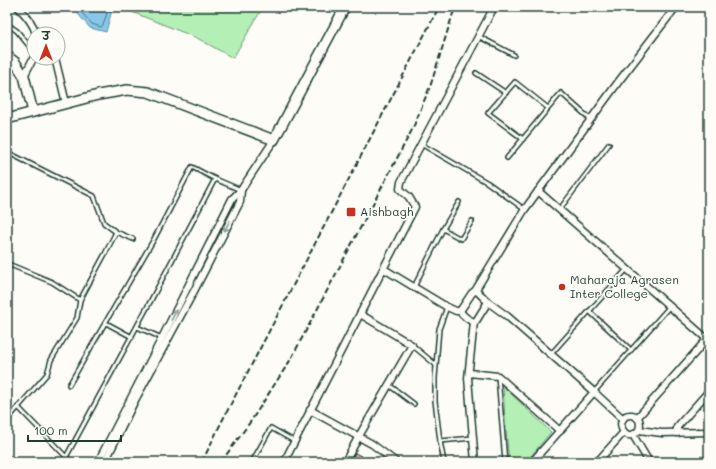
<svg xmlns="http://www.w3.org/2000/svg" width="716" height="469" viewBox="0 0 716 469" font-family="Mali,'Playpen Sans Deva',sans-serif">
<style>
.green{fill:#b4f0b6;stroke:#6a9675}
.water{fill:#89c7ea;stroke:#5f90a1}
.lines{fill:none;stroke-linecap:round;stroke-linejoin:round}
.shore{stroke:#49747d;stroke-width:1}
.building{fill:#e2b293;stroke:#1f3d34;filter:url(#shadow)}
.lane-casing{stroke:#1f3d34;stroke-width:6}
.street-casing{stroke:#1f3d34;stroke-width:9}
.secondary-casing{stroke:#1f3d34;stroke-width:12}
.lane{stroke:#fdfcf7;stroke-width:3}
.street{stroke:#fdfcf7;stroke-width:6}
.secondary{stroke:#fdfcf7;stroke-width:9}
.rail{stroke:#1f3d34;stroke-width:2;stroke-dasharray:6 3;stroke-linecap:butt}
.oneway{stroke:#8e9c96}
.poi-dot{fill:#c8321e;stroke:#fdfcf7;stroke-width:1.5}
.labels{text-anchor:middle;stroke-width:3.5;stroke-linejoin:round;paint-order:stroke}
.poi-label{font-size:12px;fill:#1f3d34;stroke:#fdfcf7;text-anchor:start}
</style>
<defs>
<filter id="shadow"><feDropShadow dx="-2" dy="2" stdDeviation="1" flood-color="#0004"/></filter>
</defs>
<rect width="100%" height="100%" fill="#fdfcf7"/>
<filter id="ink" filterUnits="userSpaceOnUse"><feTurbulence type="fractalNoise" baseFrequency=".025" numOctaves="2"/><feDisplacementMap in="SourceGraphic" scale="8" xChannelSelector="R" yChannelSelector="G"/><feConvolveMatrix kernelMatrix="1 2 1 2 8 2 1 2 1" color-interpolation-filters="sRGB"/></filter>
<g filter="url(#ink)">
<g class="green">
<polygon points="122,7 263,7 233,58 197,38 122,8"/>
<polygon points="503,386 551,432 526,462 509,462 505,419"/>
</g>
<polygon class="water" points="76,7 111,7 112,10 106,32 90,28 79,15"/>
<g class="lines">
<polyline class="shore" points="80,7 82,13 92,24 101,27 103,25 108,10 108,7"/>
</g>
<polygon class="building" points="355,453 363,457 361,462 359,462 352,458"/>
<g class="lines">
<g class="lane-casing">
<g id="lane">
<polyline points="7,24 17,31 34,52"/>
<polyline points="478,36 514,55"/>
<polyline points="476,73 506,93"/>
<polyline points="523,139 488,113 515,82 548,108"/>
<polyline points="421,144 488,183 524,209"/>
<polyline points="7,152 94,196 104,223 116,232 133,239"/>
<polyline points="507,158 561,93 590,119"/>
<polyline points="559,210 609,144"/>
<polyline points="443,229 461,239 472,221"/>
<polyline points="7,265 8,264 52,282 80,300 77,318 51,360 47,374 7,420"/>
<polyline points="414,287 443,229 459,202"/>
<polyline points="80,300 105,254 116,232"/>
<polyline points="589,311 631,350"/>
<polyline points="106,323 132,337"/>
<polyline points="137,327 162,338"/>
<polyline points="412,345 436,365"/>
<polyline points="551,354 627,269"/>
<polyline points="498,376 505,462"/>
<polyline points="69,385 154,239 192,167 215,179 241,190"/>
<polyline points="389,385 414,404"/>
<polyline points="594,392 670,306"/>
<polyline points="18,407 71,462"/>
<polyline points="440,441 473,438"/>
<polyline points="7,456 11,462"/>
<polyline points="66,457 149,304 215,179"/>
<polyline points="252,462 271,428 294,441"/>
<polyline points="444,462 440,441 435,401 435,378 439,329 447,307"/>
<polyline points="649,462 709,459"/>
</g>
</g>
<g class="street-casing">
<g id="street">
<path d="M 18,7 C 25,14 34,25 36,34"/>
<polyline points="55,58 66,103"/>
<polyline points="24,76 34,57"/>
<polyline points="538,191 707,339"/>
<path d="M 384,269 L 447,307 L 456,311 L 460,311 C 463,316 469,320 474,322"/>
<polyline points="475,291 477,291 488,302 507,316 594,392 623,419"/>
<polyline points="460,311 472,293 475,291 525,209 619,81 676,7"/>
<polyline points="469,373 498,376 560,431"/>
<polyline points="310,410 372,444 396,462"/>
<polyline points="637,418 709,337"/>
<path d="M 639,430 C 641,424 640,416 632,415 C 612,413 623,448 639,430 L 662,433 L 709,432"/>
<polyline points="677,433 677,427 709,391"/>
<polyline points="633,435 649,462"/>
<polyline points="98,462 162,338 232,199 241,190 274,140"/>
<polyline points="105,462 134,402 194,291 240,202 241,190"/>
<polyline points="284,462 415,207 409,197 400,189 401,182 494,7"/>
<polyline points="345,462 359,436 412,345 360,314"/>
<polyline points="475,462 468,378 474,322 476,321 488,302"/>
<polyline points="532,462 594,392"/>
<polyline points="597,462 624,432"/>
</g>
</g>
<g class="secondary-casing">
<g id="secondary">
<polyline points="7,56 15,62 24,76 33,112"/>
<polyline points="7,119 98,95 127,90 148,92 274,140 345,7"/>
</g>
</g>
<use href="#lane" class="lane"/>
<use href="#street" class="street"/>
<use href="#secondary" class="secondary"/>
<g class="rail">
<polyline points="202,462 221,423 439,7"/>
<polyline points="221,462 251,421 291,359 413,128 431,84 455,7"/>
</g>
</g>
<defs><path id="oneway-shaft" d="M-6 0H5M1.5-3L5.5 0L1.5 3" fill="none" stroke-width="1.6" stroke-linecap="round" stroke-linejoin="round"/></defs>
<g class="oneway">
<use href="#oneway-shaft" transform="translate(227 226) rotate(118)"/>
<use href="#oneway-shaft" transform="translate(174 315) rotate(-63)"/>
</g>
</g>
<g class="poi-dot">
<rect x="346" y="207" width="10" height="10" rx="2"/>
<circle cx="562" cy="287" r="4"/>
</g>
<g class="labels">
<g class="poi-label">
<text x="360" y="216">Aishbagh</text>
<text x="570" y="284">Maharaja Agrasen<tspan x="570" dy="14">Inter College</tspan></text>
</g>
</g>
<rect width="716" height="469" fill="none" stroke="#fdfcf7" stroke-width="24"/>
<rect x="12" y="12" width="692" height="445" fill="none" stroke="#1f3d34" stroke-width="1.5" filter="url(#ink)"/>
<g transform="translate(46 46)"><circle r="19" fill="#fdfcf7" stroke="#a4b0a9"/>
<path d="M0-3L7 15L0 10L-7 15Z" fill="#c8321e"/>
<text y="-6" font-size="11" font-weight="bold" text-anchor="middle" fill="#1f3d34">उ</text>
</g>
<path d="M28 435v6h93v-6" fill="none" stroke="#1f3d34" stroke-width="2"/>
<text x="34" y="435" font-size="12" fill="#1f3d34" stroke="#fdfcf7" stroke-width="3" paint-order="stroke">100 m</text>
</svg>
